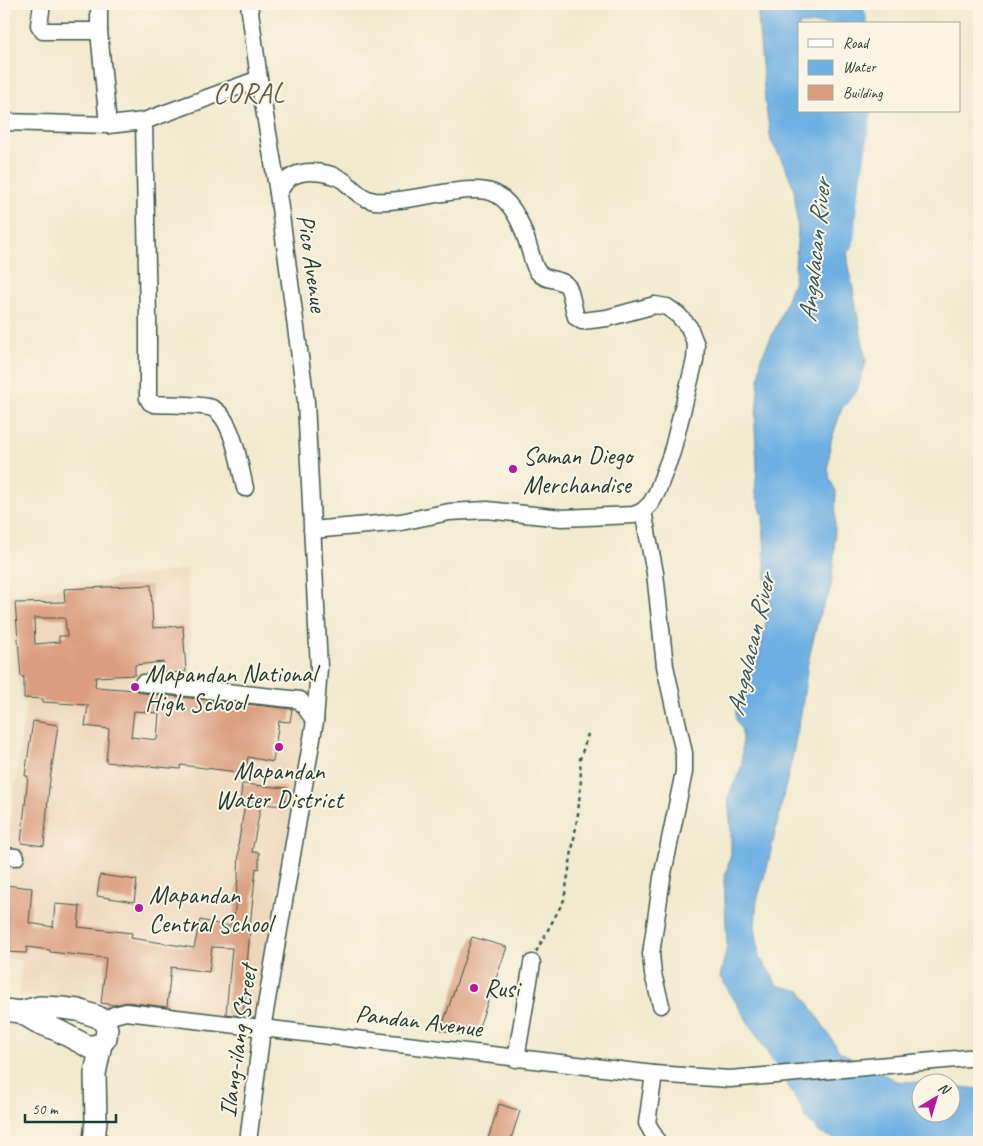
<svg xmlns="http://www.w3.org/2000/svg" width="983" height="1146" viewBox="0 0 983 1146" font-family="Caveat,sans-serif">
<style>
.built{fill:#edd7bb}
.water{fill:#6eb0e3;stroke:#46768c}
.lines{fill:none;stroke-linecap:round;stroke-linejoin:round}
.river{stroke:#6eb0e3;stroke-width:22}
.building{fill:#da9d7f;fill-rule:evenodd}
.minor-casing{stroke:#3e574b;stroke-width:19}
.major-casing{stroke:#3e574b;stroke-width:24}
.path{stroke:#3e574b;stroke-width:2.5;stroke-dasharray:4 4;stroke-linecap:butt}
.minor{stroke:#fff;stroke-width:16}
.major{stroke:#fff;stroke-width:21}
.poi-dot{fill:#b5179e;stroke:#fcf5e5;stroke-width:2}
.labels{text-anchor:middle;stroke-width:4;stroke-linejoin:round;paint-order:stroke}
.street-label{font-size:25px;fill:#1f3d34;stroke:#fcf5e5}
.poi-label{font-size:25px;fill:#1f3d34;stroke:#fcf5e5;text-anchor:start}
.water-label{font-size:26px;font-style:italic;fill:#335a60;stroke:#fcf5e5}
.quarter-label{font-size:28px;letter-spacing:1px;fill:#605f4e;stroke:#fcf5e5}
</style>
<rect width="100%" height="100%" fill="#fcf5e5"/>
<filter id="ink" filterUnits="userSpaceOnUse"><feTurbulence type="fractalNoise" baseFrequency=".02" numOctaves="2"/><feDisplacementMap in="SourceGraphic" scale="10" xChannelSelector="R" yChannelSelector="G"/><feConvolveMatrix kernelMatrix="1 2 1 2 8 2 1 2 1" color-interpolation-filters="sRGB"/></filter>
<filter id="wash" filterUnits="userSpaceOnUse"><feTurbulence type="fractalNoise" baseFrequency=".0096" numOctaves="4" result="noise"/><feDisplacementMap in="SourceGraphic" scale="20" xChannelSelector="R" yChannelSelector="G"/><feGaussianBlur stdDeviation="1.12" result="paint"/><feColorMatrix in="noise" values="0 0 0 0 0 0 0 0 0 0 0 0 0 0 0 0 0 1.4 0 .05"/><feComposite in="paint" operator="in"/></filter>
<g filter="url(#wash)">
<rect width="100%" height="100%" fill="#f1eacf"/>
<polygon class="built" points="187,569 192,678 308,696 298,774 256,1022 19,996 22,961 4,958 4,858 6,856 26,704 22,701 5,596"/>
<polygon class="water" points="757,4 843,4 848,24 799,24 799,111 864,111 857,123 856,162 853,178 845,191 848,261 866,362 857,391 842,408 831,441 828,467 830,480 836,491 834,555 831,588 819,616 808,662 802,708 792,758 768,864 757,900 755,925 759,957 772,975 776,985 801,991 839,1051 896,1081 924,1083 920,1084 920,1114 950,1114 951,1086 979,1089 979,1140 952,1140 944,1142 844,1142 820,1133 806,1119 802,1108 720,977 727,946 724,880 731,855 731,832 728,797 742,766 742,731 736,719 736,706 757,663 763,640 769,602 766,581 763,516 755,491 757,468 755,426 761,358 779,321 794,280 798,231 794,188 785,166 771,141 765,101"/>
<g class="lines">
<g class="river">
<polyline points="852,4 857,24"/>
<polyline points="843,242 846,205 861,111"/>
</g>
</g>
<g id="blocks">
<g class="building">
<path d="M 151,585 L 153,628 L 183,626 L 186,672 L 164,673 L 163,662 L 135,665 L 135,675 L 96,677 L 95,687 L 136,690 L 142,693 L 292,709 L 290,722 L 279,721 L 273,762 L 248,757 L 246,773 L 181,765 L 180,769 L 106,762 L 109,729 L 85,726 L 88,705 L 43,702 L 43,699 L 24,698 L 24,677 L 21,677 L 15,603 L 65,602 L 64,589 ZM 34,618 L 65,618 L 67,636 L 59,636 L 59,642 L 35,644 ZM 134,711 L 159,713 L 157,740 L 131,737 Z"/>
<polygon points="33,721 58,725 49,787 44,846 21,843 28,776 25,776"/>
<polygon points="242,784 286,788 285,806 261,804 252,852 259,852 259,869 256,868 251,916 243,1016 226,1014 232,948 212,947 209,972 171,967 167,1007 127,1002 114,1005 101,1003 106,958 50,952 50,950 27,947 26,953 5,952 7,920 4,919 4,885 32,888 29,923 53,927 55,904 80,906 78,927 132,933 131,938 194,948 200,920 231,927 231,918 234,918 238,877 239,846 238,846 245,803 240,802"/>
<polygon points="100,875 137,880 134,902 97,896"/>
<polygon points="472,937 507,947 475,1038 441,1030"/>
<polygon points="499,1104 520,1111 510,1142 487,1142"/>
</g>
</g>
</g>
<g filter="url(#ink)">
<use href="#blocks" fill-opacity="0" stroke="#3e574b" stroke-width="1"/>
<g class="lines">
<g class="minor-casing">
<g id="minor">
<polyline points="42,4 39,25 43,31 99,31"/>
<polyline points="99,4 99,31 108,125"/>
<path d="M 144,121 L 148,318 L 148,398 L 150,402 L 154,404 C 167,405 201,404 212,408 C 233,417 240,468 245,488"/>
<polyline points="4,122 108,125 144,121 259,79"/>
<path d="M 278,193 C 282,187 286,179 293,176 C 307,169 331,172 344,181 C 354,189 361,199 375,201 C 408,204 470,181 496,194 C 516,205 524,231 530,251 C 532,258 534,267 538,272 C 546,282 561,277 568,287 C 572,295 573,308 576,317 L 582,321 L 607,318 L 655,305 L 667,307 L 678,315 L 689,327 L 696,345 L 695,360 L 672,452 L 657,492 L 651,503 L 643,511 L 634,515 L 562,518 L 487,510 L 449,512 L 401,522 L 312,530"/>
<polyline points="643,511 655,573 665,666 684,753 684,772 662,878 651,954 653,974 661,1005"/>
<polyline points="143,683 300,700 315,721"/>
<polyline points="4,856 16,857"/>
<polyline points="104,1022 114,1015 126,1012 654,1074 730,1079 979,1057"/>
<polyline points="516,1059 532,963"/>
<polyline points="654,1074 647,1123 656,1139 656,1142"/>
<polyline points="248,1142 262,1029 315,721 319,668 306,402 278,193 259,79 249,4"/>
</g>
</g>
<g class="major-casing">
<g id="major">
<polyline points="4,1010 20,1012 40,1007 62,1008 78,1010 98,1017 104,1022 107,1029 106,1038 101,1044 89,1047 59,1031 37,1022 20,1012"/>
<polyline points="94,1142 96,1120 95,1074 101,1044"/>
</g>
</g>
<polyline class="path" points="536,952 564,900 578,814 581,779 580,759 588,734"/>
<use href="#minor" class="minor"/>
<use href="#major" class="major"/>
</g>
</g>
<g class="poi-dot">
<circle cx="513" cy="469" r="5"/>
<circle cx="135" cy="687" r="5"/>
<circle cx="279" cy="747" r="5"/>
<circle cx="139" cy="908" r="5"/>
<circle cx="474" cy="988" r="5"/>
</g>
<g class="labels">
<g class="street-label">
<text transform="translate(313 263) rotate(82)" y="9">Pico Avenue</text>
<text transform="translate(419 1020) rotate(7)" y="9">Pandan Avenue</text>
<text transform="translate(237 1041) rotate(-82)" y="9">Ilang-ilang Street</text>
</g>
<g class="poi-label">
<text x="523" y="464">Saman Diego<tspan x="523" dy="29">Merchandise</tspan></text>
<text x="145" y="682">Mapandan National<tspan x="145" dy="29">High School</tspan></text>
<text x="279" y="779" text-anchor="middle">Mapandan<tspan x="279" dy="29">Water District</tspan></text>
<text x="149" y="903">Mapandan<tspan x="149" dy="29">Central School</tspan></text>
<text x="484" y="997">Rusi</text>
</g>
<g class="water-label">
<text transform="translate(814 251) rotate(-84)" y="9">Angalacan River</text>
<text transform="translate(750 645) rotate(-77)" y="9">Angalacan River</text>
</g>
<g class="quarter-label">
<text x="249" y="102">CORAL</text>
</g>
</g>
<rect width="983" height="1146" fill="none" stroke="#fcf5e5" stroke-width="20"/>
<rect x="798" y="22" width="162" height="90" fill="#fcf5e5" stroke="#a4ab9e"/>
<rect x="808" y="39" width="25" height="8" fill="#ffffff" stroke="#a4ab9e"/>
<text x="843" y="48" font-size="15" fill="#1f3d34">Road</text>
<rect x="808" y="60" width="25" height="15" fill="#6eb0e3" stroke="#a4ab9e"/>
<text x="843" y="72" font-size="15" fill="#1f3d34">Water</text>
<rect x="808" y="85" width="25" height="15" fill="#da9d7f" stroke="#a4ab9e"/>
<text x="843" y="98" font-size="15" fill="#1f3d34">Building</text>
<g transform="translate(936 1098) rotate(38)"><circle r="24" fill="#fcf5e5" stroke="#a4ab9e"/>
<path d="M0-4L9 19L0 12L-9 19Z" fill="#b5179e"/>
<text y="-8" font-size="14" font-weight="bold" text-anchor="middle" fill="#1f3d34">N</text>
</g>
<path d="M25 1114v8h91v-8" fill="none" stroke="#1f3d34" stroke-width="2.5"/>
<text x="32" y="1114" font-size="15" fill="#1f3d34" stroke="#fcf5e5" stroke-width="4" paint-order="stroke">50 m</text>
</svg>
